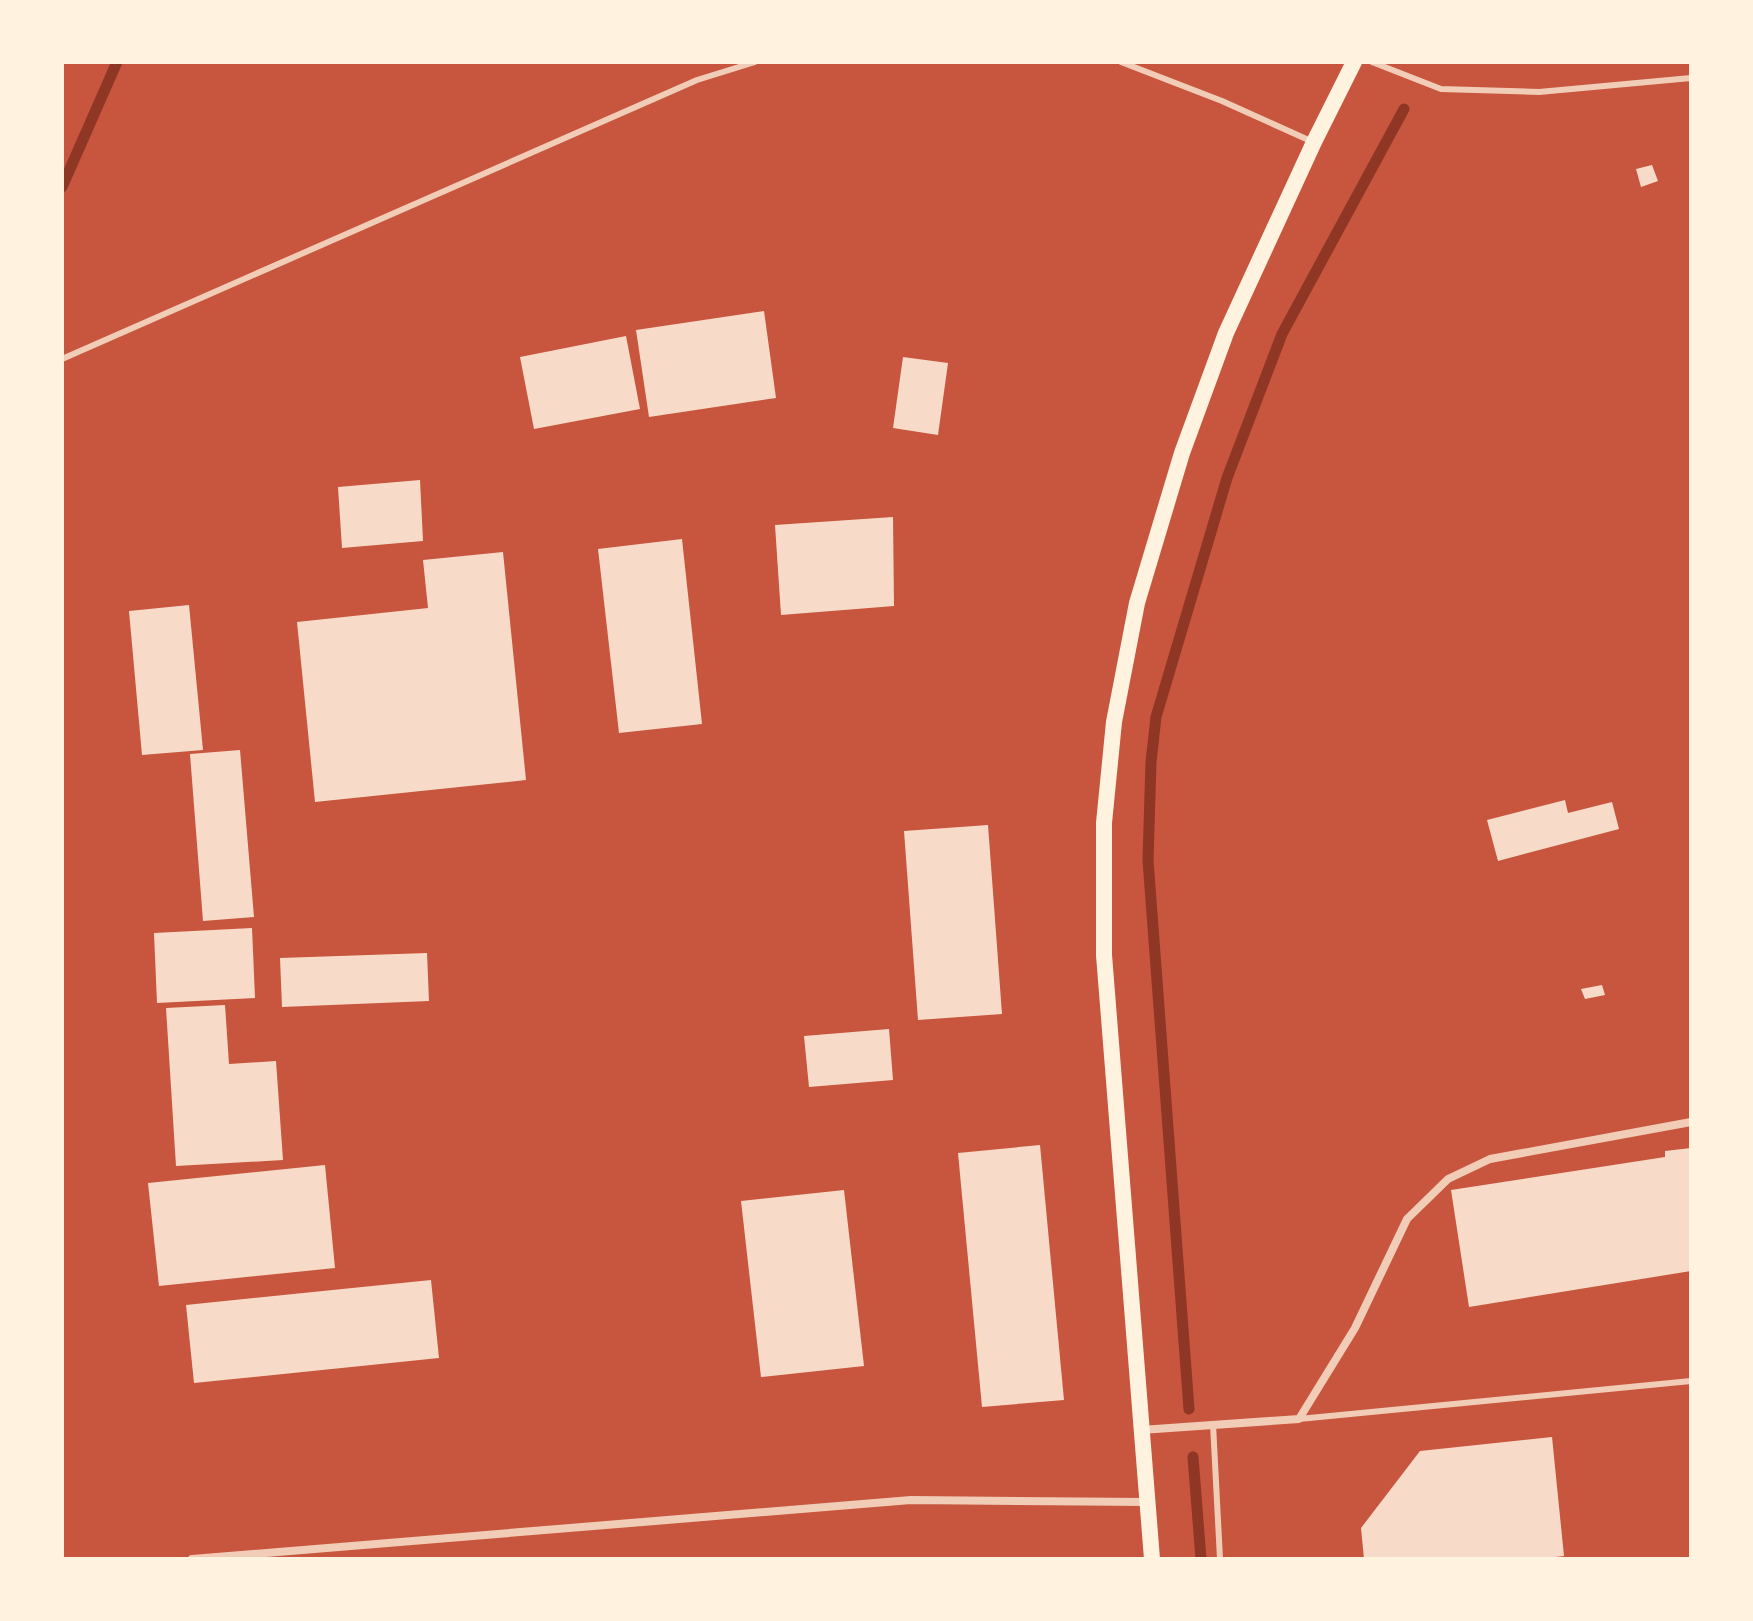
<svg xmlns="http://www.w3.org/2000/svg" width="1753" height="1621" viewBox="0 0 1753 1621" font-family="'PT Sans Narrow',sans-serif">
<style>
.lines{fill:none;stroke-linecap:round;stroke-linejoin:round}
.stream{stroke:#8f3625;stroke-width:11}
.building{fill:#f7dbc8}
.service{stroke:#f1ccb7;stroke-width:6}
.minor{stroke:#f1ccb7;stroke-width:8}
.secondary{stroke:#fff3e0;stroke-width:16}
</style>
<rect width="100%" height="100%" fill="#c8553d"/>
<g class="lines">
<g class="stream">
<polyline points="62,187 117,62"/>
<polyline points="1189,1409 1148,860 1151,762 1156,717 1227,478 1282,334 1404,109"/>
<polyline points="1193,1457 1201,1559"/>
</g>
</g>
<g class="building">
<polygon points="1652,165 1658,181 1641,187 1636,169"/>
<polygon points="764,311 776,398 649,417 636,330"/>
<polygon points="626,336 640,409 534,429 520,357"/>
<polygon points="903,357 948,363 938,435 893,428"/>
<polygon points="420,480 423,541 342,548 338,487"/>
<polygon points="893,517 894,606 781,615 775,525"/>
<polygon points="682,539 702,724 619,733 598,549"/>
<polygon points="503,552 526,780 315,802 297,622 428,608 423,560"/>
<polygon points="189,605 203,750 142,755 129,611"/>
<polygon points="240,750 254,917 203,921 190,754"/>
<polygon points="1565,800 1568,813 1612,802 1619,829 1498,861 1487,820"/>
<polygon points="988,825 1002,1014 918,1020 904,831"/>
<polygon points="252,928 255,998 157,1003 154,933"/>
<polygon points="427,953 429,1001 282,1007 280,958"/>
<polygon points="1602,985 1605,995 1585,999 1581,989"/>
<polygon points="225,1005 229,1064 276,1061 283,1160 176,1166 166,1008"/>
<polygon points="889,1029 893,1080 809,1087 804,1036"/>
<polygon points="1040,1145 1064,1400 982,1407 958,1153"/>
<polygon points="1691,1148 1691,1271 1469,1307 1451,1190 1665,1157 1665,1151"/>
<polygon points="325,1165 335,1268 159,1286 148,1183"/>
<polygon points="844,1190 864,1366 761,1377 741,1201"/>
<polygon points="431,1280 439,1358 194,1383 186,1305"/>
<polygon points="1552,1437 1564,1556 1538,1559 1364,1559 1361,1528 1420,1451"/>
</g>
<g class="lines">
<g class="service">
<polyline points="1121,62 1222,101 1313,142"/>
<polyline points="1372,62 1441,89 1539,92 1691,78"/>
<polyline points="62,359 697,80 755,62"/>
<polyline points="1299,1419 1691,1381"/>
<polyline points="1213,1424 1220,1559"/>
</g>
<g class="minor">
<polyline points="1141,1430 1299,1419 1355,1328 1407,1219 1448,1179 1490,1159 1691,1122"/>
<polyline points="192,1559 911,1500 1147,1502"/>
</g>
<polyline class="secondary" points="1152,1559 1104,955 1104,823 1114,722 1137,603 1182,453 1226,333 1314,142 1354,62"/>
</g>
<rect width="1753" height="1621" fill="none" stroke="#fff3e0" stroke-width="128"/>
</svg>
